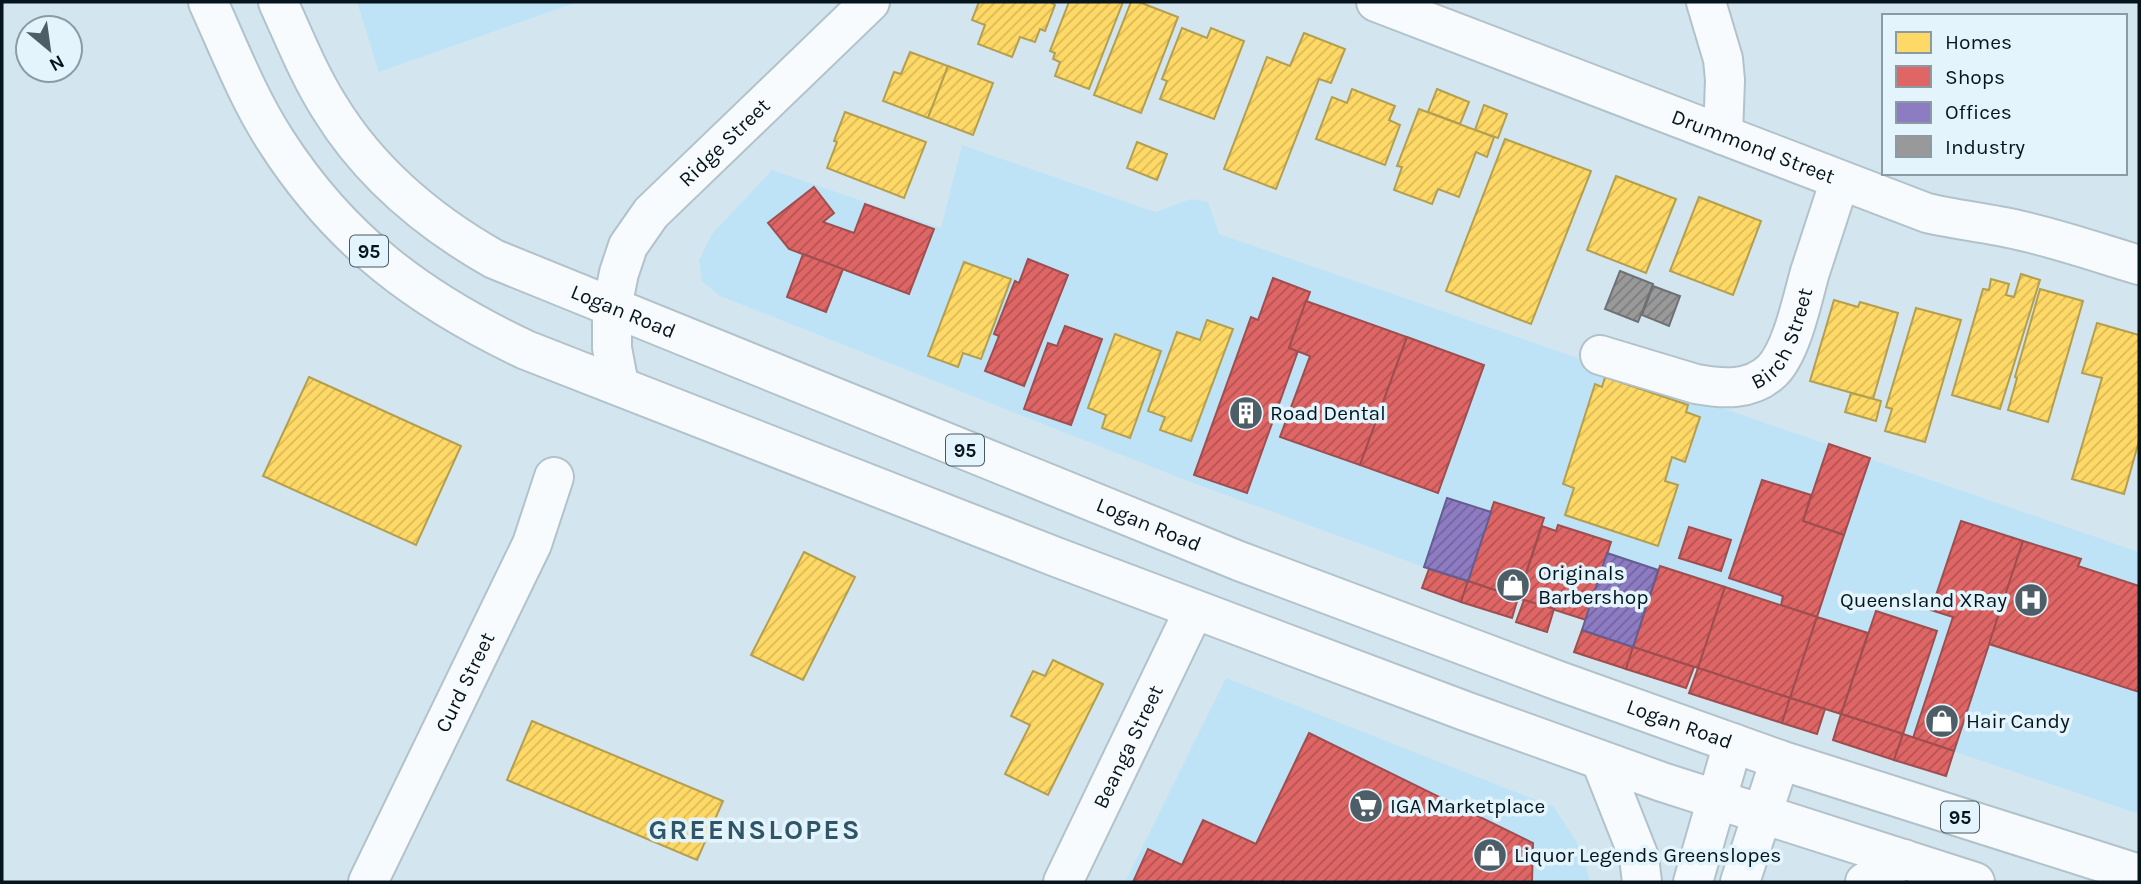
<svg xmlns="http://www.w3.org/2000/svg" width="2141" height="884" viewBox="0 0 2141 884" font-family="Karla,sans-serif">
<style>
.built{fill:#bfe3f6}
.homes{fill:url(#homes-hatch);stroke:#b49e50;stroke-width:2}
.shops{fill:url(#shops-hatch);stroke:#9f4e50;stroke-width:2}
.offices{fill:url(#offices-hatch);stroke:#655d91;stroke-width:2}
.industry{fill:url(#industry-hatch);stroke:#6d7174;stroke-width:2}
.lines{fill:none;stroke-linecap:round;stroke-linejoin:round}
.minor-casing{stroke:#b2c2ca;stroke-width:42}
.major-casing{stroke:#b2c2ca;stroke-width:42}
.minor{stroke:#f8fbfd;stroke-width:38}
.major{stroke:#f8fbfd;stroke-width:38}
.labels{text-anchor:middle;stroke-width:7;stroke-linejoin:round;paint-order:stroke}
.shield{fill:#e3f4fc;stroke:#485860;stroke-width:2}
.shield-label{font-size:19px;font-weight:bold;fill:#06151d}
.street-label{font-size:21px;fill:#06151d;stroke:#e3f4fc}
.poi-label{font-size:21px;fill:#06151d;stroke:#e3f4fc;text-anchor:start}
.district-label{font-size:28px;font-weight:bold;letter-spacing:2px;fill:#2f5567;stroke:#e3f4fc}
</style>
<defs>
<pattern id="homes-hatch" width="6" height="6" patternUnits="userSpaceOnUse" patternTransform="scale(1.75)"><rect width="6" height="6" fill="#ffd966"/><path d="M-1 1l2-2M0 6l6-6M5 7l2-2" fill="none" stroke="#d9b958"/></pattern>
<pattern id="shops-hatch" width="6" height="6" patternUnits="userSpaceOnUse" patternTransform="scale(1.75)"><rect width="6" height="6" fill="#e06666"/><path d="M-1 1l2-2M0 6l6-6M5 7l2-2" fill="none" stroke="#b45353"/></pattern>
<pattern id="offices-hatch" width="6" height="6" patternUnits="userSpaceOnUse" patternTransform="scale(1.75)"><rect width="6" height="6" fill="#8e7cc3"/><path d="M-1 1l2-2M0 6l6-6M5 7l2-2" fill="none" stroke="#72649e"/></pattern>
<pattern id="industry-hatch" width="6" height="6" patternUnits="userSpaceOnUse" patternTransform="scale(1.75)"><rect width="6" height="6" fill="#999"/><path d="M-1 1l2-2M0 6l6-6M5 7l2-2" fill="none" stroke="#7b7c7c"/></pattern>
</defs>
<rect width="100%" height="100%" fill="#d3e6ef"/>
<g class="built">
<polygon points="357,2 577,2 379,72"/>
<polygon points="962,145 1155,212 1191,199 1208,202 1219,234 2139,552 2139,814 1908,736 1582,630 1585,619 1429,569 1185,480 720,296 702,281 699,260 712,234 772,170 941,228"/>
<polygon points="1226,678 1554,807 1583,852 1590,882 1125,882"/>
</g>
<g class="homes">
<polygon points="979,2 1050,2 1055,5 1045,31 1040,29 1035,42 1020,37 1012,57 978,44 985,25 972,20"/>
<polygon points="1069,2 1123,2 1089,89 1055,76 1060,62 1053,59 1055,53 1050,51"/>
<polygon points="1131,2 1139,2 1178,17 1141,113 1094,95"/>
<polygon points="1182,28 1207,38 1211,28 1244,41 1214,119 1160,99 1167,81 1162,79"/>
<polygon points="1304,33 1345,49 1331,83 1319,79 1276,189 1224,169 1267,57 1290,66"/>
<polygon points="910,52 948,66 928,118 883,101 894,72 901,74"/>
<polygon points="948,66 993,83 973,135 928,118"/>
<polygon points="1352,89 1395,106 1389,120 1400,125 1385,165 1316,139 1332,97 1347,103"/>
<polygon points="1437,89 1469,102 1460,124 1428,112"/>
<polygon points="1484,105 1507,114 1498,138 1475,130"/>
<polygon points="1419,109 1494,137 1487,157 1476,152 1459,197 1438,189 1432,204 1394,190 1402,167 1397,166"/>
<polygon points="845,112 926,142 904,198 827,168 837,142 834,141"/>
<polygon points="1505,139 1591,171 1531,324 1446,291"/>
<polygon points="1137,142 1167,154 1157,180 1127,168"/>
<polygon points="1616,176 1676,199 1646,273 1587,250"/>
<polygon points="1699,197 1761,221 1733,295 1670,271"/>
<polygon points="964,262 1011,279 981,359 963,353 958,367 928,356"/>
<polygon points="2021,274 2040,280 2000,409 1952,395 1983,289 1989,290 1991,279 2009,284 2006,295 2014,297"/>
<polygon points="2040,289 2083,301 2048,422 2008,410 2017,378 2015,377"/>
<polygon points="1834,300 1858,307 1860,302 1898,313 1873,399 1810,381"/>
<polygon points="1916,308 1961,320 1925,442 1885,431 1892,409 1886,407"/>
<polygon points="1207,320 1233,329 1191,441 1160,430 1165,417 1148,411 1177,332 1200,340"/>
<polygon points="2097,323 2139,335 2139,441 2124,494 2072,479 2102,378 2082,373"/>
<polygon points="1115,334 1161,351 1130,438 1102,428 1106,415 1088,408"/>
<polygon points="309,377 461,446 416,545 263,476"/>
<polygon points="1605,377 1688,405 1686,412 1700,417 1685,462 1672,457 1665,481 1678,485 1658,546 1565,515 1574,488 1563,484 1595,384 1602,387"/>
<polygon points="1851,393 1881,401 1876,421 1845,412"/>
<polygon points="804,552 855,577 803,680 751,655"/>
<polygon points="1053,660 1103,684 1048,795 1005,774 1030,725 1011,716 1033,671 1045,676"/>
<polygon points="532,721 723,801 697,860 507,780"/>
</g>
<g class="shops">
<polygon points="814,187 834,213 823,222 854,233 865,204 934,229 909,294 789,249 768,223"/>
<polygon points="803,254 843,269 826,312 787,297"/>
<polygon points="1028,259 1068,275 1024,386 985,371 999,336 994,334 1015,281 1019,283"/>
<polygon points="1273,278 1310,292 1289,348 1298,351 1247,493 1194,475 1251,317 1258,320"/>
<polygon points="1306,301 1407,337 1360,465 1280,437 1310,356 1289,348"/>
<polygon points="1065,326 1102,339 1071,425 1024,409 1048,343 1057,346"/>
<polygon points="1407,337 1484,365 1438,493 1360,465"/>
<polygon points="1829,444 1870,458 1844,535 1803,521"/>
<polygon points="1762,480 1811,495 1803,521 1844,535 1817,617 1781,605 1783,596 1729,578"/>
<polygon points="1494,502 1544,518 1518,598 1468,581"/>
<polygon points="1961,521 2023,541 1954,751 1913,738 1953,617 1931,610"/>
<polygon points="1558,525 1611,542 1586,620 1518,598 1542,526 1556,531"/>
<polygon points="1689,527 1731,540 1721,571 1679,558"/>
<polygon points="2023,541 2081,559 2078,566 2139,586 2139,692 1989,644"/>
<polygon points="1660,566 1725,587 1698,668 1633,647"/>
<polygon points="1429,569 1468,581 1461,602 1422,588"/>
<polygon points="1468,581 1518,598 1512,618 1461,602"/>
<polygon points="1725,587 1817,617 1790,698 1698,668"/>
<polygon points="1524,600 1554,609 1547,632 1516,622"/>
<polygon points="1876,611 1937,631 1903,734 1841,714"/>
<polygon points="1817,617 1868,633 1841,714 1790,698"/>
<polygon points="1582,630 1633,647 1626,669 1574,652"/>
<polygon points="1633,647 1694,667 1686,688 1626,669"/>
<polygon points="1698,668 1790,698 1782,723 1689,693"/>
<polygon points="1790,698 1825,709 1817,734 1782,723"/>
<polygon points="1841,714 1903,734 1894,760 1833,740"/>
<polygon points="1309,733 1533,843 1532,882 1133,882 1148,849 1182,865 1203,820 1256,844"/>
<polygon points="1903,734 1954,751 1946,776 1894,760"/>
</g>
<g class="offices">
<polygon points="1447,498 1491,512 1468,581 1424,567"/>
<polygon points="1607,553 1658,570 1633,647 1582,630"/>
</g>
<g class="industry">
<polygon points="1620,271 1653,284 1638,322 1605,309"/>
<polygon points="1653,286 1680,296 1669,326 1642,315"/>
</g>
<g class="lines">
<g class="minor-casing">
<g id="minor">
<path id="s1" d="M 1376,2 L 1927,213 C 1957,220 1988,223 2018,230 C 2059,239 2099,253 2139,265"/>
<polyline points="1706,2 1723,59 1725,80 1723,135"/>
<path id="s2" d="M 612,307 L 619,273 L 628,246 L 651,213 L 870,2"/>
<path id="s3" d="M 1600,355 L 1696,384 C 1723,389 1751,391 1772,371 C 1792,351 1802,300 1810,272 C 1820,241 1830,210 1840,180"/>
<path id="s4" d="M 368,882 L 532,544 L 554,477"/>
<path id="s5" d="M 1063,882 L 1194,610"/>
</g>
</g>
<g class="major-casing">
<g id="major">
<path d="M 208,2 C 229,48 248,98 276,141 C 340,241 420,300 526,350 L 1056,557 L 1465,711 L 1662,782 L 1975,882"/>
<path id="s6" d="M 278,2 C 294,37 309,75 330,108 C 370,173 427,221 494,259 L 1239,561 L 1559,681 L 1780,760 L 2139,874"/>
<polyline points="612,307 612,348 619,385"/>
<polyline points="1601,761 1639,857 1642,882"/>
<polyline points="1693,882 1733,743"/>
<polyline points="1740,882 1780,760"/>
<polyline points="1865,882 1904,859"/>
</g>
</g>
<use href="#minor" class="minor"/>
<use href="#major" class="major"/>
</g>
<defs>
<g id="building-disc" transform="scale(1.75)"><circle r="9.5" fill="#4e5e66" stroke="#e3f4fc"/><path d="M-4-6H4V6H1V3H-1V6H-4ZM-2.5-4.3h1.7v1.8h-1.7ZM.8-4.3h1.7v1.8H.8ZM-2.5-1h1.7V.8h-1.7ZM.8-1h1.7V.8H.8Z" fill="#fff"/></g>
<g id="shop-disc" transform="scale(1.75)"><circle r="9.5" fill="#4e5e66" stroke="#e3f4fc"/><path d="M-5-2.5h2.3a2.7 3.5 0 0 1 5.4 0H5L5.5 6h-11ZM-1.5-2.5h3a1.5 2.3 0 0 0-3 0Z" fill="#fff"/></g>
<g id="hospital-disc" transform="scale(1.75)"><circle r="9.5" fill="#4e5e66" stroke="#e3f4fc"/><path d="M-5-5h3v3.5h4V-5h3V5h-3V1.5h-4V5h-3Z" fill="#fff"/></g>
<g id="supermarket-disc" transform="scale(1.75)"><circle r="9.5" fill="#4e5e66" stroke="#e3f4fc"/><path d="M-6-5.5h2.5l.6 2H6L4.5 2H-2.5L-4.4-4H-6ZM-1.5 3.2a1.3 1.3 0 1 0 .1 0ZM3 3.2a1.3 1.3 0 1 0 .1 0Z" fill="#fff"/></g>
</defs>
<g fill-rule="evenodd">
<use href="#building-disc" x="1246" y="413"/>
<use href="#shop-disc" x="1513" y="585"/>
<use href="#hospital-disc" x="2031" y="600"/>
<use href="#shop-disc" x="1942" y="721"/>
<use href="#supermarket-disc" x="1366" y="806"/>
<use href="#shop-disc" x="1490" y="855"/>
</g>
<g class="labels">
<g class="shield">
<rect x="350" y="235.5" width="38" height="31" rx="5"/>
<rect x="946" y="434.5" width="38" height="31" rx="5"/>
<rect x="1941" y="801.5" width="38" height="31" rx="5"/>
</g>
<g class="shield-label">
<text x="369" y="258">95</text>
<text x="965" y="457">95</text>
<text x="1960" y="824">95</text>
</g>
<g class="street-label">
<text dy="7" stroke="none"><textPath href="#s2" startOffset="205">Ridge Street</textPath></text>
<text dy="7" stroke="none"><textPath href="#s1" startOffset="404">Drummond Street</textPath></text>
<text dy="7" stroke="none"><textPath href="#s6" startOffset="483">Logan Road</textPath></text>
<text dy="7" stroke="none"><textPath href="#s3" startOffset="214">Birch Street</textPath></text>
<text dy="7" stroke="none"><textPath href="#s6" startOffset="1050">Logan Road</textPath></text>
<text dy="7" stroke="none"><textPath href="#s4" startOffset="222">Curd Street</textPath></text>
<text dy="7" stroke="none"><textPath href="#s6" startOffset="1617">Logan Road</textPath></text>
<text dy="7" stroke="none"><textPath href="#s5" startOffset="150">Beanga Street</textPath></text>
</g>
<g class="poi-label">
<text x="1270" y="420">Road Dental</text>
<text x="1538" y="580">Originals<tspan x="1538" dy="24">Barbershop</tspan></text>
<text x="2007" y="607" text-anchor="end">Queensland XRay</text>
<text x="1966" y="728">Hair Candy</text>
<text x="1390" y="813">IGA Marketplace</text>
<text x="1514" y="862">Liquor Legends Greenslopes</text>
</g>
<g class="district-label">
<text x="755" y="839">GREENSLOPES</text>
</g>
</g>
<rect width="2141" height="884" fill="none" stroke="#06151d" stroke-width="7"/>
<rect x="1882" y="14" width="245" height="161" fill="#e3f4fc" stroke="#8b9ba3" stroke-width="2"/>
<rect x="1896" y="32" width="35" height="21" fill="#ffd966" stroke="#8b9ba3" stroke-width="2"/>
<text x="1945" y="49" font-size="21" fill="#06151d">Homes</text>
<rect x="1896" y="66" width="35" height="21" fill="#e06666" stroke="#8b9ba3" stroke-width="2"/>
<text x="1945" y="84" font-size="21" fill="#06151d">Shops</text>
<rect x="1896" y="102" width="35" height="21" fill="#8e7cc3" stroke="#8b9ba3" stroke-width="2"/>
<text x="1945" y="119" font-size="21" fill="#06151d">Offices</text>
<rect x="1896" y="136" width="35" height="21" fill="#999999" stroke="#8b9ba3" stroke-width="2"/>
<text x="1945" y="154" font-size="21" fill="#06151d">Industry</text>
<g transform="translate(49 49) rotate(151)"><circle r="33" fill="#e3f4fc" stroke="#8b9ba3" stroke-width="2"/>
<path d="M0-5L12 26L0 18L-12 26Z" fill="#4e5e66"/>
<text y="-10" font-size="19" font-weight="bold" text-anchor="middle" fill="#06151d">N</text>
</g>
</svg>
